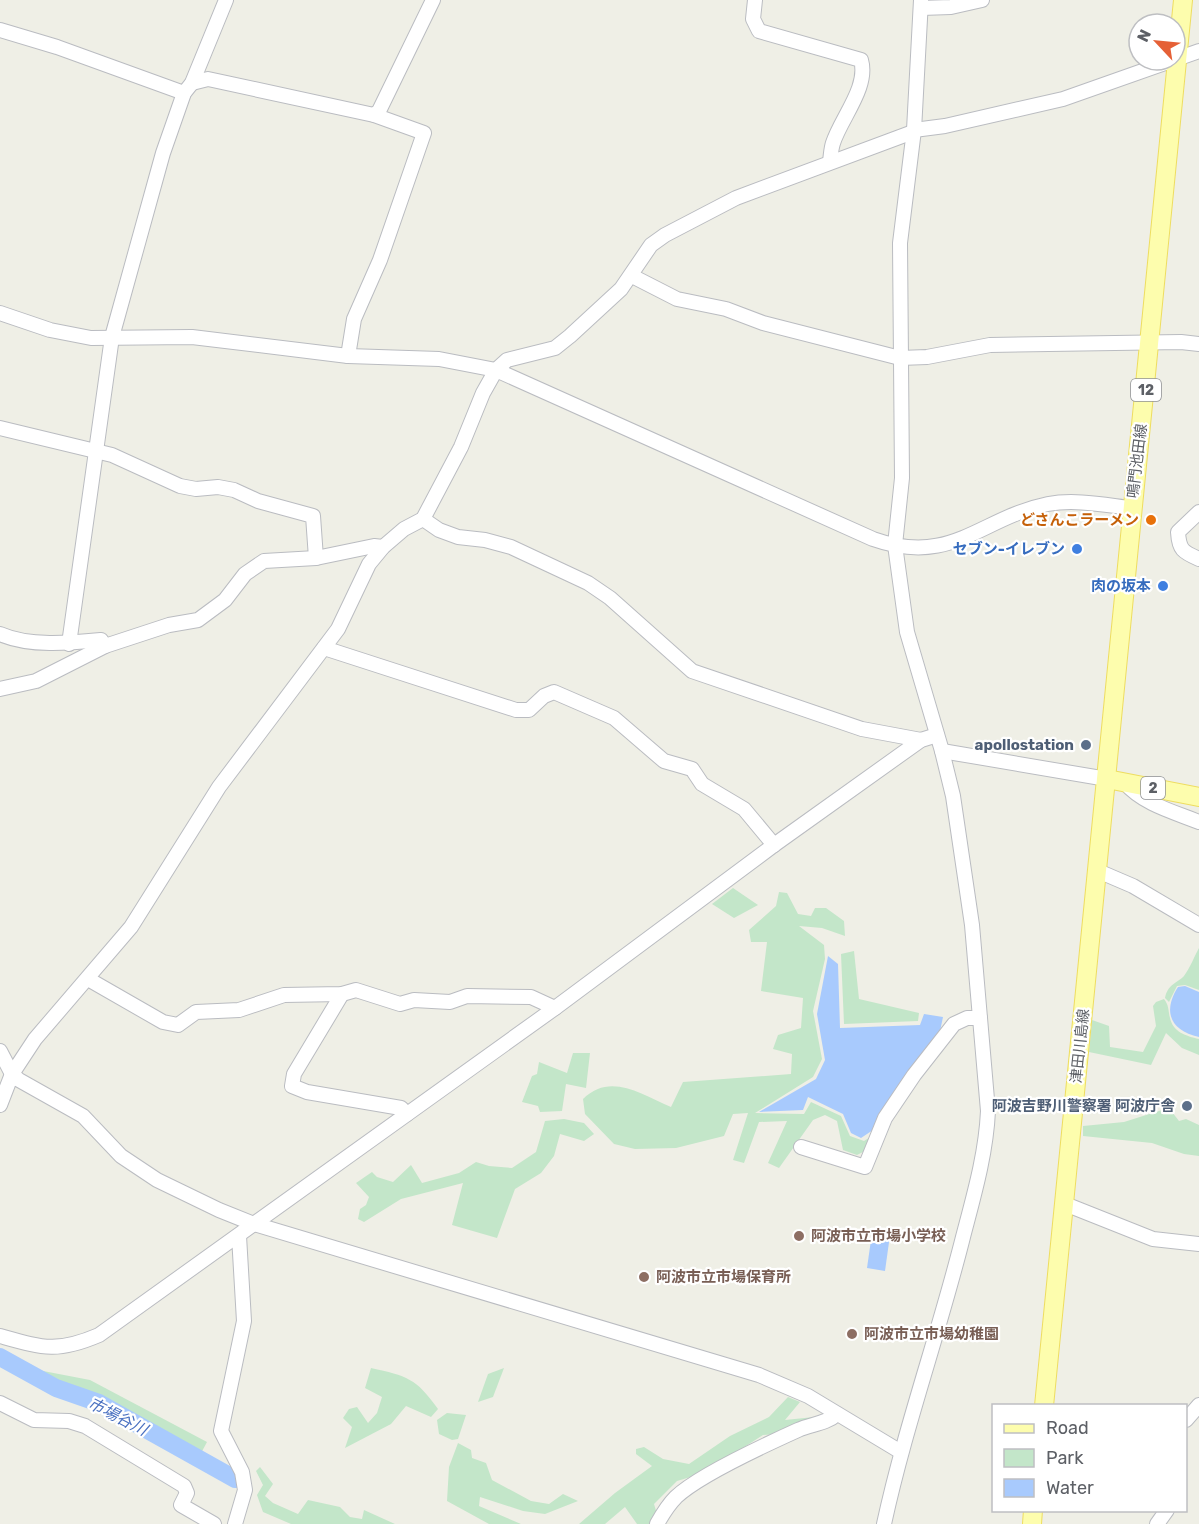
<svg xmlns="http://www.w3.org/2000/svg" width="1199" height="1524" viewBox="0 0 1199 1524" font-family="Rubik,'Noto Sans JP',sans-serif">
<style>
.green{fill:#c3e6c9}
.water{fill:#a8cafd}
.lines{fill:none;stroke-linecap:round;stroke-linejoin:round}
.river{stroke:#a8cafd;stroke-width:18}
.minor-casing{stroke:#babcc1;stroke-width:16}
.major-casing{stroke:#eedd60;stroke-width:20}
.minor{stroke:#fff;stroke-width:14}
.major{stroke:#fdfdad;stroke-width:18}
.food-dot{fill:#e8710a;stroke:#fff;stroke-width:2}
.shop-dot{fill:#3f7fe0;stroke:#fff;stroke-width:2}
.service-dot{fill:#5c6f8a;stroke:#fff;stroke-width:2}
.education-dot{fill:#8d6e63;stroke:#fff;stroke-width:2}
.labels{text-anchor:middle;stroke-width:4.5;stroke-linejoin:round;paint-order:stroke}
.shield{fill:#fff;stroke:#8e9094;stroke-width:1.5}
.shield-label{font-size:14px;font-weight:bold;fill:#5d6066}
.street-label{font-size:15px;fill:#5d6066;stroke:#fff}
.food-label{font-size:15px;font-weight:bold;fill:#c56008;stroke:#fff;text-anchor:end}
.shop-label{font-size:15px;font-weight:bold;fill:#366cbe;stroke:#fff;text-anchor:end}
.service-label{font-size:15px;font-weight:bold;fill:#4e5e75;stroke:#fff;text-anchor:end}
.education-label{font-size:15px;font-weight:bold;fill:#785e54;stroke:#fff;text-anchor:start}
.water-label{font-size:16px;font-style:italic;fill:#4a71c1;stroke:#fff}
</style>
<rect width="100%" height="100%" fill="#efefe6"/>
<g class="green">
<polygon points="733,888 758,905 734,918 712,904"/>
<path d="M 779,892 L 787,893 L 798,914 L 811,916 L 815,908 L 826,908 L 844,921 L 845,936 L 822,928 L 799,926 L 824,945 L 825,959 L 813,1011 L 822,1059 L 813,1077 L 755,1113 L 804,1114 L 811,1102 L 841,1116 L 850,1136 L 864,1141 L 875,1134 L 867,1150 L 857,1155 L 843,1150 L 837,1121 L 825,1115 L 813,1120 L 779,1168 L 768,1163 L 787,1121 L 759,1122 L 744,1163 L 733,1160 L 748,1113 L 733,1114 L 724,1136 L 676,1148 L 635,1149 L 614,1144 L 585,1114 L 583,1099 C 610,1072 641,1094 671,1107 L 683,1082 L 791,1074 L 792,1054 L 773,1049 L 778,1035 L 801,1028 L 803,998 L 761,991 L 767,942 L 751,942 L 749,930 L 776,906 Z"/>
<path d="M 1199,948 L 1199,990 L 1185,985 L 1177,986 L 1169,1002 L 1165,998 C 1168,984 1176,984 1184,976 C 1190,968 1194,957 1199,948 Z"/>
<polygon points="854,951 859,999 919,1013 918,1021 844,1024 841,954"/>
<path d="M 1164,999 C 1169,1005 1168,1010 1170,1018 C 1173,1032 1186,1036 1199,1039 L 1199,1055 L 1182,1048 L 1166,1033 L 1151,1065 L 1089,1052 L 1092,1020 L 1109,1026 L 1110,1047 L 1143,1052 L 1156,1026 L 1153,1006 L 1156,1002 Z"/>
<polygon points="573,1053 590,1053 586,1088 566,1084 562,1111 540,1112 538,1106 522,1102 532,1076 537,1074 539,1062 567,1073"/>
<polygon points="1162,1110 1172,1112 1179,1121 1186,1119 1199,1125 1199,1156 1184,1154 1152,1143 1083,1136 1083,1126 1124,1122"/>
<polygon points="564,1119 584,1123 594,1134 584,1141 560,1134 554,1156 541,1173 515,1189 497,1238 452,1225 463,1183 401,1199 364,1222 358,1219 360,1209 366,1205 369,1197 356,1183 372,1172 377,1177 393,1182 411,1165 422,1183 459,1173 476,1162 489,1166 512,1168 536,1152 545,1121"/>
<path d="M 371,1368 C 407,1376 416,1378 438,1409 L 431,1417 L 406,1406 L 391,1424 L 345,1448 L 352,1427 L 343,1418 L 349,1409 L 357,1407 L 368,1423 L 377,1413 L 382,1397 L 365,1388 Z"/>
<polygon points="504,1368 493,1397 478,1402 488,1374"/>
<polygon points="38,1370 90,1380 207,1442 200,1455 103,1400 59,1385 37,1374"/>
<polygon points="788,1397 800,1402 785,1420 824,1416 779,1434 763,1435 704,1473 677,1481 654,1504 657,1514 652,1524 637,1524 625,1507 605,1524 579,1524 615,1493 652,1466 636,1454 636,1449 644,1447 663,1459 689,1464 730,1436 769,1417"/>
<polygon points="447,1413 466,1415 458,1439 452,1440 439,1434 437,1420"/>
<polygon points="458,1443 471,1450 472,1458 486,1463 492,1480 531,1501 549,1504 563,1494 578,1501 545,1514 523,1511 480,1497 479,1506 521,1524 489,1524 447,1501 449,1467"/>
<polygon points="260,1467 273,1484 265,1496 273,1503 298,1514 308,1500 340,1507 350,1517 362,1519 364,1510 395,1524 291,1524 263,1512 257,1495 263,1485 256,1471"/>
</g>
<g class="water">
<polygon points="828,956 838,964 840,1028 920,1025 924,1014 943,1017 939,1036 873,1130 861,1138 851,1133 843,1114 808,1097 803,1110 759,1112 816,1079 825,1060 817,1014"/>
<path d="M 1185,986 L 1199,992 L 1199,1037 C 1171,1031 1162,1012 1178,987 Z"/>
<polygon points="872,1233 890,1235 885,1271 867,1268"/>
</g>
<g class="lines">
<polyline class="river" points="0,1357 56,1388 99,1403 235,1479"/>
<g class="minor-casing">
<g id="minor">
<path d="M 755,0 L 753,19 L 759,31 L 861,60 C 869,87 841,118 833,143 C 831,149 831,155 830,161"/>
<polyline points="921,8 951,7 982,0"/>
<polyline points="0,30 57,47 184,93"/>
<polyline points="192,83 208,79 374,115 424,133 380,260 354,319 348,356"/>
<polyline points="374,115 379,111 433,0"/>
<polyline points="914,130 945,126 1063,99 1199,51"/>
<polyline points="632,276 677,299 726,309 763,323 900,358 927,357 990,345 1181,342 1199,344"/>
<path d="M 0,313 L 50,330 L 91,338 L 192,337 L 348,356 L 439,359 L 496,370 L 873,539 C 952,567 980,518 1048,504 C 1075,499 1105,505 1131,508"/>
<polyline points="0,428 112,455 180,486 196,489 218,487 234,490 258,501 313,516 316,558"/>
<path d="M 1199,512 L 1178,532 C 1179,550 1183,552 1199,559"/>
<polyline points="423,519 439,530 458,537 485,540 511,547 588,583 610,598 692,671 862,729 921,740"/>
<path d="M 0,634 C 29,647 70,643 101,640 L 105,646"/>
<polyline points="69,644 112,337 163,153 184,93 192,83 226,0"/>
<polyline points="324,648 516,710 529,710 544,696 554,692 614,718 664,761 692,769 702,784 744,809 774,845"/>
<polyline points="0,689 36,681 105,646 169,625 198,620 225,600 245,574 264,561 316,558 374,546 383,547"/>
<polyline points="942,751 1107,779"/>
<path d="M 1125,783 C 1143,804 1174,812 1199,822"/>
<polyline points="1098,871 1133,886 1199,925"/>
<polyline points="88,979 163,1022 178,1025 196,1012 239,1010 284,995 342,994 356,990 400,1004 414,1000 450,1002 467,996 531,997 555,1008"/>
<polyline points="342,994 294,1074 292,1086 307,1092 401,1108 407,1114"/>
<polyline points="0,1051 12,1074 19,1080 83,1116 121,1156 157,1180 219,1210 254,1224 759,1375 808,1396 901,1452"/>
<polyline points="0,1105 12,1074 35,1039 131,927 219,787 338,629 369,564 383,547 404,529 423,519 461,447 483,393 496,370 507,360 555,348 570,336 621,289 651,245 665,235 736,198 913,132"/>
<polyline points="801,1147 865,1167 885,1118 914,1075 954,1024 967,1018 980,1018"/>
<polyline points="1065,1204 1153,1239 1199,1244"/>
<path d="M 0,1336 C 43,1348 57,1353 99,1335 L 555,1008 L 774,845 L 921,740 L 937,735"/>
<polyline points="0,1403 34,1420 69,1421 85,1426 184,1486 187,1493 181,1505 214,1524"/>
<polyline points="1186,1420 1199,1405"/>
<polyline points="235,1524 245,1490 242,1472 221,1431 244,1321 239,1236"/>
<path d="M 657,1524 C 662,1515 668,1505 676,1497 C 699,1475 767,1444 798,1430 C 811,1424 826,1424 837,1414"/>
<path d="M 884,1524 C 905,1427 939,1333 963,1237 C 974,1195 986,1154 988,1111 L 972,925 L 953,796 L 942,751 L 907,632 L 895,545 L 902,478 L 900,243 L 914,130 L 921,0"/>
<polyline points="1157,1524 1167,1510"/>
</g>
</g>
<g class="major-casing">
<g id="major">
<polyline points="1107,779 1199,797"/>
<polyline points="1044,1406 1183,0"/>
<polyline points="1032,1524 1033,1510"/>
</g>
</g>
<use href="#minor" class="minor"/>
<use href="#major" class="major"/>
</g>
<circle class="food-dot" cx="1151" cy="520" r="6"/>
<g class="shop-dot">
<circle cx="1077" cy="549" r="6"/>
<circle cx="1163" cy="586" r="6"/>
</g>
<g class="service-dot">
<circle cx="1086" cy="745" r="6"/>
<circle cx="1187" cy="1106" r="6"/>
</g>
<g class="education-dot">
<circle cx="799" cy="1236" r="6"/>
<circle cx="644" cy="1277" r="6"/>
<circle cx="852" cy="1334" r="6"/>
</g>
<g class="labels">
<g class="shield">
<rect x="1131" y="379" width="30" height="22" rx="4.5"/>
<rect x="1141" y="777" width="24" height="22" rx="4.5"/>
</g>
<g class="shield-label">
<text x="1146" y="395">12</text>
<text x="1153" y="793">2</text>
</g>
<g class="street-label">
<text transform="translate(1137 461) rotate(-83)" y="5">鳴門池田線</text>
<text transform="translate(1080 1046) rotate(-84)" y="5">津田川島線</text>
</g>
<g class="food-label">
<text x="1139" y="525">どさんこラーメン</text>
</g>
<g class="shop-label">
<text x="1065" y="554">セブン-イレブン</text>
<text x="1151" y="591">肉の坂本</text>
</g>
<g class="service-label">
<text x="1074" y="750">apollostation</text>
<text x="1175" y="1111">阿波吉野川警察署 阿波庁舎</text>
</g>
<g class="education-label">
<text x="811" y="1241">阿波市立市場小学校</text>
<text x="656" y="1282">阿波市立市場保育所</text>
<text x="864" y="1339">阿波市立市場幼稚園</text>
</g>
<g class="water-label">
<text transform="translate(118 1416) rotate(27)" y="6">市場谷川</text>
</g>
</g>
<rect x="992" y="1404" width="195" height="108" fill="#ffffff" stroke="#bebfc2" stroke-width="1.5"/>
<rect x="1004" y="1424" width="30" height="9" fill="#fdfdad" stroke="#bebfc2" stroke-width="1.5"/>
<text x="1046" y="1434" font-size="18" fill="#5d6066">Road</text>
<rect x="1004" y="1449" width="30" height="18" fill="#c3e6c9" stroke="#bebfc2" stroke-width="1.5"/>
<text x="1046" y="1464" font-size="18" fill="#5d6066">Park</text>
<rect x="1004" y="1479" width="30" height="18" fill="#a8cafd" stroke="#bebfc2" stroke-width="1.5"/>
<text x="1046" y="1494" font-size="18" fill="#5d6066">Water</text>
<g transform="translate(1157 42) rotate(296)"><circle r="28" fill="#ffffff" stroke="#bebfc2" stroke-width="1.5"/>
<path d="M0-4.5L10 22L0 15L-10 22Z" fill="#e56036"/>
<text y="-9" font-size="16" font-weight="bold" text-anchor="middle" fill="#5d6066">N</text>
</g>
</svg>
